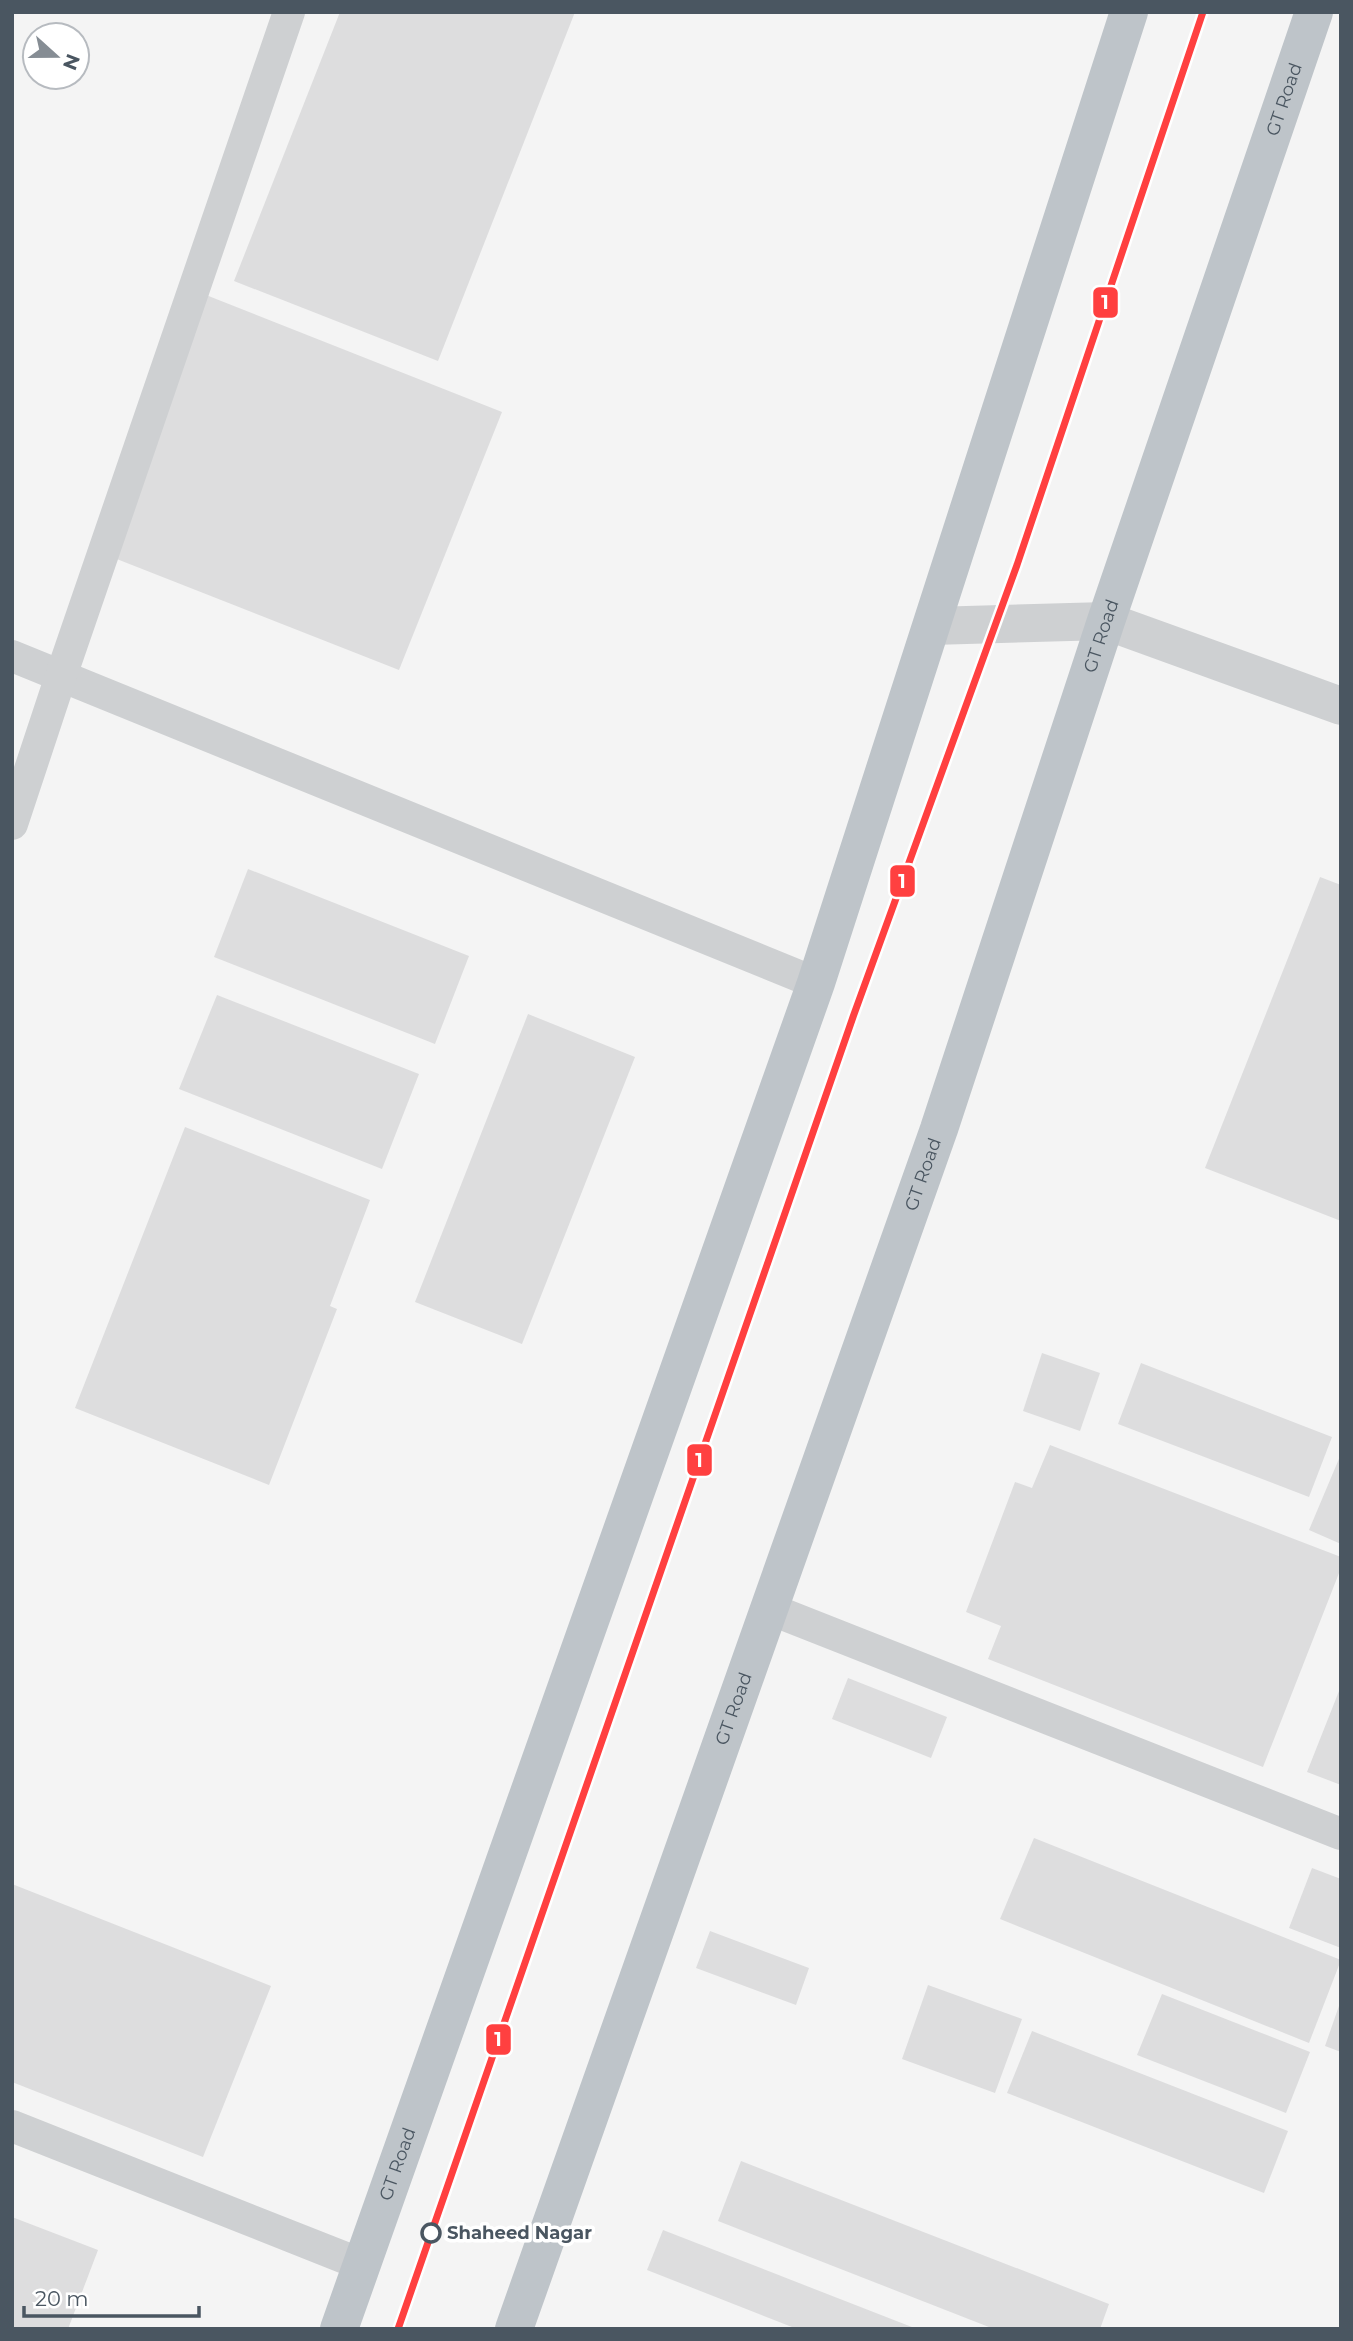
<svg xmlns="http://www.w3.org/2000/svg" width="1353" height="2341" viewBox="0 0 1353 2341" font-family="Montserrat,sans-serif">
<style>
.building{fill:#ddddde}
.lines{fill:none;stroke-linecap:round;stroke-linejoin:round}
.lane{stroke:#ced0d2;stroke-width:32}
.street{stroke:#ced0d2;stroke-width:38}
.highway{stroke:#bec4c9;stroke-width:38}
.metro-1-casing{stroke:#fff;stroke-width:12}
.metro-1{stroke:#ff4040;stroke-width:7}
.stop-dot{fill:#fff;stroke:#4a5661;stroke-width:3.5}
.labels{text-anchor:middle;stroke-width:7;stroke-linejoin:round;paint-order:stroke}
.street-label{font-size:18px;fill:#4a5661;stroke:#fff}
.stop-label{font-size:18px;font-weight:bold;fill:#4a5661;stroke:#fff;text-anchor:start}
.line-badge{stroke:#fff;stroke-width:2.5}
.badge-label{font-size:19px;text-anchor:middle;font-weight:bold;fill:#fff}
</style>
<rect width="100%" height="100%" fill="#f4f4f4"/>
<g class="building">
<polygon points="340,12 575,12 438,361 234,281"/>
<polygon points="206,295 502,412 399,670 104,554"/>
<polygon points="248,869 469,956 435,1044 214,957"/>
<polygon points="1320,877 1341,885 1341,1221 1205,1168"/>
<polygon points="217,995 419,1074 382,1169 179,1089"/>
<polygon points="528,1014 635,1057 522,1344 415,1302"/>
<polygon points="185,1127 370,1200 330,1306 337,1309 269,1485 75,1408"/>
<polygon points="1042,1353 1100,1373 1080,1431 1023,1411"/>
<polygon points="1141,1363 1332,1437 1309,1497 1118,1424"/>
<polygon points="1050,1445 1341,1557 1341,1568 1263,1767 988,1659 1001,1626 966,1612 1015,1482 1032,1488"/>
<polygon points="1341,1454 1341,1544 1309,1530"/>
<polygon points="848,1678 947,1717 931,1758 832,1719"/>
<polygon points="1341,1686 1341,1785 1307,1772"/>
<polygon points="1034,1838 1341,1960 1309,2043 1000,1919"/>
<polygon points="1312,1868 1341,1879 1341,1948 1289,1928"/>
<polygon points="12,1884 271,1986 203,2157 12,2082"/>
<polygon points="710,1931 809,1968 796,2005 696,1968"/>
<polygon points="928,1985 1022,2019 995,2093 902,2059"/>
<polygon points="1162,1994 1310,2052 1286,2113 1137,2055"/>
<polygon points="1340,2003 1341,2003 1341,2052 1325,2046"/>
<polygon points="1032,2031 1288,2131 1264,2193 1007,2093"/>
<polygon points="741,2161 1109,2304 1100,2329 994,2329 718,2221"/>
<polygon points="12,2217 98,2250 68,2329 12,2329"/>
<polygon points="663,2230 917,2329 797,2329 647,2270"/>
</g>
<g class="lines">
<g class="lane">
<polyline points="12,656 816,983"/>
<polyline points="12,824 61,676 289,12"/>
<polyline points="770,1609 1341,1834"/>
<polyline points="12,2126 363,2265"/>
</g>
<polyline class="street" points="932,626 1106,621 1341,706"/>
<g class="highway">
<path id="s1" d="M 339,2329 L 816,983 L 1129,12"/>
<path id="s2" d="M 514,2329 L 939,1129 L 1106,621 L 1314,12"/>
</g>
<g class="metro-1-casing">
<polyline id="metro-1" points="398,2329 853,1017 1017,565 1203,12"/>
</g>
<use href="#metro-1" class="metro-1"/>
</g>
<circle class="stop-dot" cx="431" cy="2233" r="9"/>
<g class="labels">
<g class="street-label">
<text dy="6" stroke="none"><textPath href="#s2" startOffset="2359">GT Road</textPath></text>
<text dy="6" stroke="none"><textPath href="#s2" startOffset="1792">GT Road</textPath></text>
<text dy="6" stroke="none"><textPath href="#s2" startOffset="1225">GT Road</textPath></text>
<text dy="6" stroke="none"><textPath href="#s2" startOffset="658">GT Road</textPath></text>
<text dy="6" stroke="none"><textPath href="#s1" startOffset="175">GT Road</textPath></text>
</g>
<g class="stop-label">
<text x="447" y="2239">Shaheed Nagar</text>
</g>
</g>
<g class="line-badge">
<rect x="1092" y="286" width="27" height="33" rx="7" fill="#ff4040"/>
<rect x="889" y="864" width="27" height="34" rx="7" fill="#ff4040"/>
<rect x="686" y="1443" width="27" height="34" rx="7" fill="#ff4040"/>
<rect x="485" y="2023" width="27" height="33" rx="7" fill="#ff4040"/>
</g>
<g class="badge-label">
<text x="1105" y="309">1</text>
<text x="902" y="888">1</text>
<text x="699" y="1467">1</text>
<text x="498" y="2046">1</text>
</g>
<rect width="1353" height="2341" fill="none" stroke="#4a5661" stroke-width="28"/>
<g transform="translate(56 56) rotate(111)"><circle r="33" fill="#ffffff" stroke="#b7bbc0" stroke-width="2"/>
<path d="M0-5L12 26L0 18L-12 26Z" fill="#868d94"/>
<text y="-10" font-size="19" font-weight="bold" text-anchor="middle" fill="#4a5661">N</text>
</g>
<path d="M24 2306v10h175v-10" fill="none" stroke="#4a5661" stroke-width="3.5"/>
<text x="35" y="2306" font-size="21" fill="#4a5661" stroke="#ffffff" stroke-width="5" paint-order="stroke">20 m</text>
</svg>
